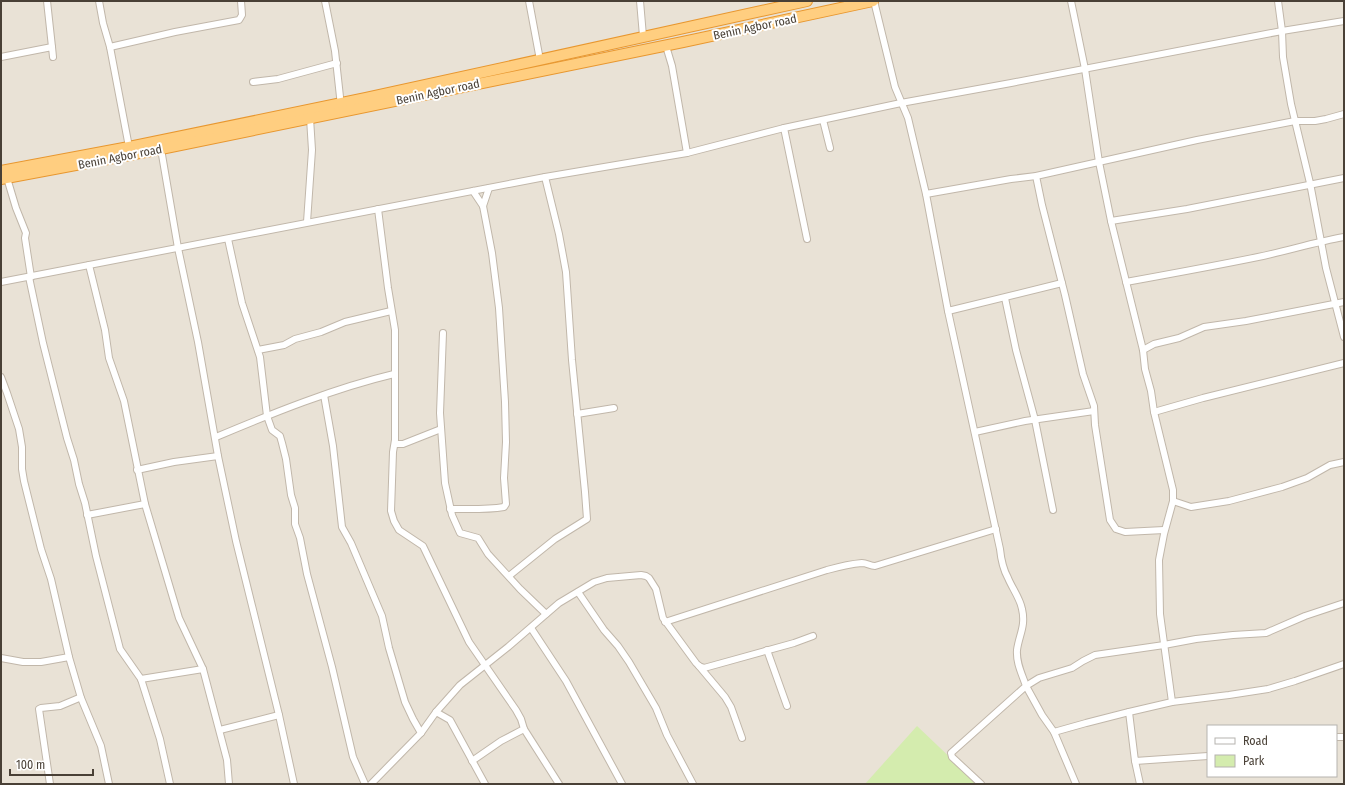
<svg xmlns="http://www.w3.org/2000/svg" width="1345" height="785" viewBox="0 0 1345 785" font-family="'Fira Sans Condensed',sans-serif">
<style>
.residential{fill:#e9e2d6;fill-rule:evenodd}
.green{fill:#d4ecae}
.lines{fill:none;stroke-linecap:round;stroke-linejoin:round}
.minor-casing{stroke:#c1b7aa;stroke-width:8}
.trunk-casing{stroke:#e8972f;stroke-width:12}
.minor{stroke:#fff;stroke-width:6}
.trunk{stroke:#ffce80;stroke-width:10}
.labels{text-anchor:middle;stroke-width:4;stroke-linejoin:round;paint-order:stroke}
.street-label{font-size:12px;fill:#494036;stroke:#fff}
</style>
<rect width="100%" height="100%" fill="#f5f0e8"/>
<path class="residential" d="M 1,1 L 1344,1 L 1344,784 L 1,784 ZM 1208,726 L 1336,726 L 1336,776 L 1208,776 Z"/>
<polygon class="green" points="917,726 978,784 865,784"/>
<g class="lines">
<g class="minor-casing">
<g id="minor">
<polyline points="47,1 52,47"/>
<polyline points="99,1 103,23 110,47 129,147"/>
<polyline points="325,1 335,51 341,106"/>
<polyline points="529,1 540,60"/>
<polyline points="640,1 643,36"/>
<polyline points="874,1 895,87 908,118 926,194 1011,179 1036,176 1197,140 1295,121 1315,121 1326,119 1344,114"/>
<polyline points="1071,1 1085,69 1099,162 1111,221 1143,350 1145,369 1151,391 1154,412 1173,490 1173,501 1164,534 1159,560 1160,614 1172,702"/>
<polyline points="1278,1 1282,31 1283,57 1291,104 1310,183 1326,268 1344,337"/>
<polyline points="666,46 672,66 687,153"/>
<polyline points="110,47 175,32 239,20 242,15 241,1"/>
<polyline points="1,57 52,47 53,57"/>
<polyline points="253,82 278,79 337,63"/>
<polyline points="823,120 830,148"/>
<polyline points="784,128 807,239"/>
<polyline points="161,149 178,248 198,342 218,456 236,541 279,715 294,784"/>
<polyline points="1036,176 1042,205 1065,295 1083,374 1094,406 1095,425 1110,520 1116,529 1125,532 1164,530"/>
<polyline points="7,178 16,208 26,233 25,238 31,277"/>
<polyline points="926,194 948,311 1062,283"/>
<polyline points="483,206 489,188"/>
<polyline points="378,209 388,288 395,330 395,440 393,452 391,511 394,521 399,530 423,546 469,642 516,710 521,719 524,729 501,741 472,761"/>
<polyline points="1111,221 1187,209 1344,178"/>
<polyline points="307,222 312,150 310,118"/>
<polyline points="228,239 242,303 260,357 267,416 272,430 280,436 282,443 286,459 291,495 295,508 295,524 300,538 307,574 332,667 353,757 365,784"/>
<polyline points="89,265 105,330 109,358 124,401 145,504 179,618 203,669 227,760 229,784"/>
<polyline points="29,277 43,343 67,438 74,460 79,484 85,503 96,556 120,649 141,679 160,739 170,784"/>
<polyline points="1,282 545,177 687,153 784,128 901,103 1011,83 1282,31 1344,21"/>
<path d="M 1126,282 C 1170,274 1214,266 1258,257 C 1287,251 1315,242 1344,237"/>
<polyline points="1005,298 1016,350 1035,420 1053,510"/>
<path d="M 948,311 L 1000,549 C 1001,559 1003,569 1008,578 C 1012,588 1020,598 1022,609 C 1026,626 1019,635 1017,650 C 1016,663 1022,674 1026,686 L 951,753 L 952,757 L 981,784"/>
<polyline points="443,333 440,413 445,483 452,515 460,533 478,538 488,554 520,589 546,614"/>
<polyline points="258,350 284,345 295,339 321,332 345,322 391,311"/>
<polyline points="1143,350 1154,344 1179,338 1204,327 1246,321 1344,302"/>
<polyline points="1,377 7,393 19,429 22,447 22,469 24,481 41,549 51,579 69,657 81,698"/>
<polyline points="324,395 333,446 342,527 351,543 382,616 389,648 405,702 413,719 421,733"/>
<polyline points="1154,412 1203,398 1344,363"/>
<polyline points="577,414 614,408"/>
<polyline points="975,432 1025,421 1094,411"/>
<path d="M 216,437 C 273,413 335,388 394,374"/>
<polyline points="395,444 403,444 441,429"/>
<polyline points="137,470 174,462 218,456"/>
<polyline points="1173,501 1191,507 1229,501 1282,487 1307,478 1330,465 1344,462"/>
<path d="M 450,509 C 469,509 486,510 504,507 L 506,504 L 504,478 L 506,442 L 505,402 L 499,308 L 492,253 L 483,206 L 473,191"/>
<polyline points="87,515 145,504"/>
<polyline points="509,576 555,539 587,519 585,492 572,360 566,272 559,234 545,177"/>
<polyline points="578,592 604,630 618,646 629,662 656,708 667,735 693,784"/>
<path d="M 665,622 L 827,570 C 838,567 850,564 862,563 C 867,563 870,566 875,566 L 996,529"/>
<polyline points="531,628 566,681 622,784"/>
<polyline points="767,650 787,706"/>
<polyline points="1,658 23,662 41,662 69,657"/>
<polyline points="699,666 725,697 731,707 742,738"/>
<polyline points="141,679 203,669"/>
<polyline points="436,712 460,685 508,647 559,603 594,582 607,578 641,575 646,576 649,578 656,589 663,618 696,663 699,666 704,668 794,643 813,636"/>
<polyline points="524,729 559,784"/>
<polyline points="220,730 279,715"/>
<polyline points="1054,732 1086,723 1129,712"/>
<polyline points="1336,737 1344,737"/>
<polyline points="1208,756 1135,761 1129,712 1172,702 1229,695 1268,689 1295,681 1344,664"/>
<polyline points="1135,761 1140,784"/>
<polyline points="50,784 39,709 41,708 60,706 79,698 81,698 101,746 109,784"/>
<polyline points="371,784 421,733 436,712 450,720 485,784"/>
<polyline points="1076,784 1054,732 1042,715 1026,686 1039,678 1072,668 1083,661 1095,655 1164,645 1196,639 1233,635 1266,633 1305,616 1344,603"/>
</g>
</g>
<g class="trunk-casing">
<g id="trunk">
<polyline points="1,171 129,147 366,98 807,1"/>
<polyline points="1,179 161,149 683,42 873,1"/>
</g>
</g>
<use href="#minor" class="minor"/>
<use href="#trunk" class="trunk"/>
</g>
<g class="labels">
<g class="street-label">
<text transform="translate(755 27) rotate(-12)" y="4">Benin Agbor road</text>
<text transform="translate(438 92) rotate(-12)" y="4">Benin Agbor road</text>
<text transform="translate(120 157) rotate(-11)" y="4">Benin Agbor road</text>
</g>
</g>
<rect width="1345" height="785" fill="none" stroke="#494036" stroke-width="4"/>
<rect x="1207" y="725" width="130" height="52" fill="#ffffff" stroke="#b6b3af"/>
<rect x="1215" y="738" width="20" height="6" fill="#ffffff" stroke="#b6b3af"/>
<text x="1243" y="745" font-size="12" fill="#494036">Road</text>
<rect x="1215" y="755" width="20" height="12" fill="#d4ecae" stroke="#b6b3af"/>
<text x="1243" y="765" font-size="12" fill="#494036">Park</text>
<path d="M10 769v6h83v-6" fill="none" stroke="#494036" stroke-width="2"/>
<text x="16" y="769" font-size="12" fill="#494036" stroke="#ffffff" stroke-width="3" paint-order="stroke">100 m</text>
</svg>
